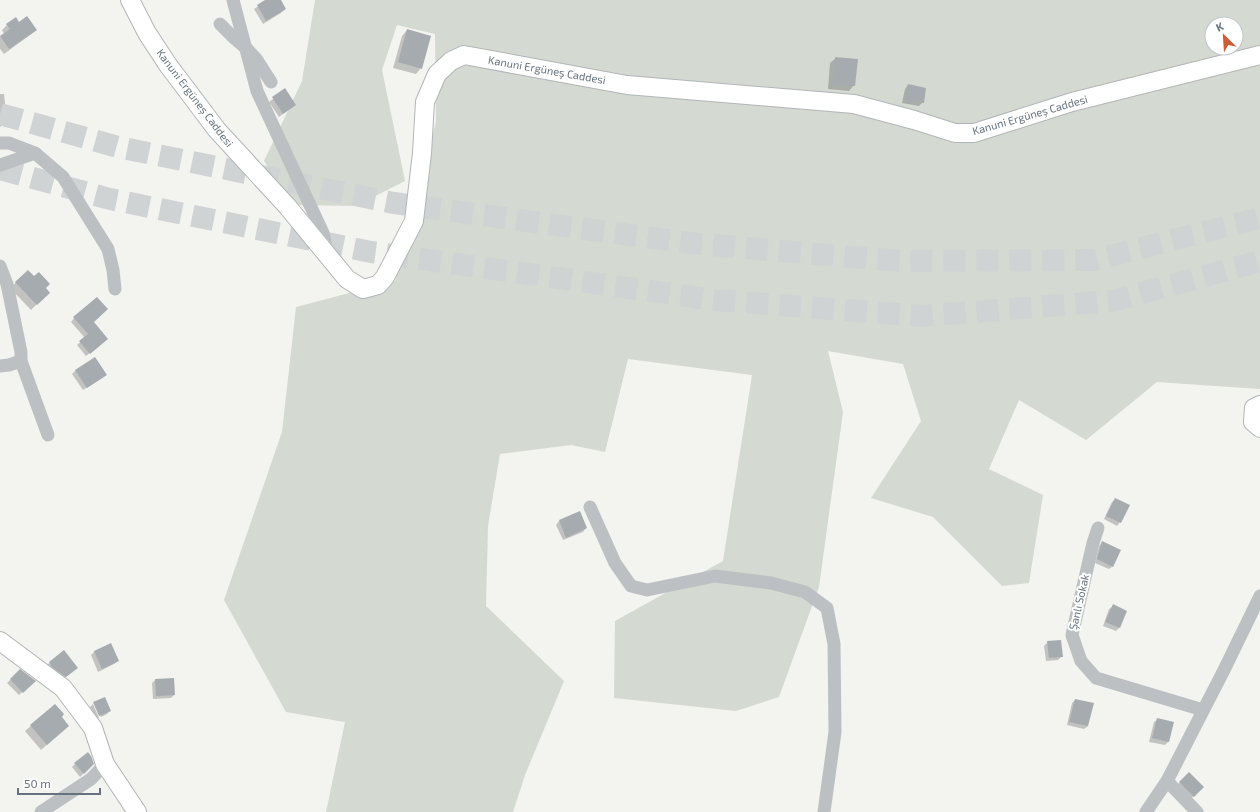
<svg xmlns="http://www.w3.org/2000/svg" width="1260" height="812" viewBox="0 0 1260 812" font-family="'Exo 2',sans-serif">
<style>
.green{fill:#d4d9d1;fill-rule:evenodd}
.shadow{fill:#0003}
.building{fill:#a5abaf}
.lines{fill:none;stroke-linecap:round;stroke-linejoin:round}
.highway-tunnel{stroke:#d0d3d3;stroke-width:22;stroke-dasharray:22 11;stroke-linecap:butt}
.secondary-casing{stroke:#b1b5b9;stroke-width:20}
.street{stroke:#bdc0c3;stroke-width:13}
.secondary{stroke:#fff;stroke-width:18}
.labels{text-anchor:middle;stroke-width:4;stroke-linejoin:round;paint-order:stroke}
.street-label{font-size:11px;fill:#66727d;stroke:#fff}
</style>
<rect width="100%" height="100%" fill="#f3f3f0"/>
<path class="green" d="M 315,0 L 1260,0 L 1260,389 L 1157,382 L 1086,440 L 1019,400 L 989,469 L 1043,495 L 1029,583 L 1002,586 L 933,517 L 871,498 L 921,421 L 903,364 L 828,351 L 843,412 L 819,587 L 779,697 L 736,711 L 614,698 L 615,621 L 723,561 L 752,375 L 628,359 L 605,452 L 571,445 L 500,454 L 488,526 L 486,606 L 564,681 L 525,775 L 513,812 L 326,812 L 345,722 L 286,712 L 224,600 L 282,432 L 296,307 L 395,281 L 436,122 L 435,34 L 397,25 L 382,70 L 405,181 L 356,206 L 294,205 L 264,161 L 302,81 ZM 1212,24 L 1236,24 L 1236,48 L 1212,48 Z"/>
<g class="shadow">
<polygon points="267,0 279,0 285,9 281,13 263,24 254,9"/>
<polygon points="19,23 36,30 30,35 4,54 0,49 0,37 4,34 2,30 7,25"/>
<polygon points="407,30 421,68 416,74 393,68 402,36"/>
<polygon points="836,58 854,85 849,91 828,89 830,63"/>
<polygon points="908,85 923,102 919,106 902,103 905,89"/>
<polygon points="285,90 295,105 279,117 269,102"/>
<polygon points="0,94 4,94 7,121 0,127"/>
<polygon points="28,271 48,293 31,310 10,288"/>
<polygon points="74,318 93,322 103,342 86,356 77,345 85,338 71,322"/>
<polygon points="76,370 102,378 83,390 72,374"/>
<polygon points="1116,499 1120,522 1117,526 1104,519 1112,502"/>
<polygon points="579,512 586,528 583,532 563,540 556,525 559,521"/>
<polygon points="1102,542 1113,566 1109,569 1095,563 1099,546"/>
<polygon points="1113,606 1126,611 1119,628 1116,631 1103,626 1109,609"/>
<polygon points="1048,642 1062,656 1058,660 1046,661 1044,646"/>
<polygon points="111,645 118,661 114,664 98,672 91,655 94,652"/>
<polygon points="64,651 73,671 62,680 46,666"/>
<polygon points="20,670 34,681 19,695 7,683"/>
<polygon points="155,680 174,695 171,698 153,699 152,683"/>
<polygon points="1075,700 1088,726 1084,729 1067,725 1072,703"/>
<polygon points="95,703 110,711 107,714 101,717"/>
<polygon points="93,704 99,718 96,719 90,707"/>
<polygon points="55,705 60,717 68,726 41,750 25,731"/>
<polygon points="1158,719 1173,723 1168,742 1165,745 1149,742 1154,722"/>
<polygon points="75,764 93,764 80,777 72,767"/>
<polygon points="1189,774 1202,787 1190,800 1176,786"/>
</g>
<g class="building">
<polygon points="265,0 281,0 286,9 266,21 257,5"/>
<polygon points="27,16 37,30 9,49 0,36 10,29 6,24 16,17 19,22"/>
<polygon points="407,29 431,36 422,69 398,62"/>
<polygon points="835,57 858,59 855,86 833,84"/>
<polygon points="908,84 926,88 924,103 905,100"/>
<polygon points="285,88 296,105 283,114 272,97"/>
<polygon points="28,270 34,276 39,272 50,284 46,288 50,293 37,305 15,282"/>
<polygon points="97,297 108,309 94,322 108,339 90,354 79,341 88,334 73,317"/>
<polygon points="95,357 107,375 87,388 75,370"/>
<polygon points="1115,498 1130,505 1121,523 1106,516"/>
<polygon points="580,511 587,528 566,538 559,520"/>
<polygon points="1102,541 1121,550 1113,567 1097,559"/>
<polygon points="1113,604 1127,611 1120,628 1105,622"/>
<polygon points="1061,640 1063,657 1049,658 1047,641"/>
<polygon points="111,643 119,661 102,669 94,651"/>
<polygon points="64,650 78,668 66,677 52,667 49,662"/>
<polygon points="20,669 36,681 23,693 10,679"/>
<polygon points="174,678 175,695 156,696 155,679"/>
<polygon points="105,697 111,711 99,716 93,702"/>
<polygon points="1075,699 1094,703 1088,726 1069,722"/>
<polygon points="55,704 64,714 62,717 69,726 47,745 30,725"/>
<polygon points="1157,718 1174,722 1169,742 1152,738"/>
<polygon points="88,752 91,756 94,764 84,774 74,763"/>
<polygon points="1189,772 1204,787 1194,797 1179,782"/>
</g>
<g class="lines">
<g class="highway-tunnel">
<polyline points="0,114 118,147 394,203 689,243 900,261 1094,260 1260,218"/>
<polyline points="0,169 110,199 371,252 715,300 922,316 1112,301 1260,261"/>
</g>
<g class="secondary-casing">
<g id="secondary">
<polyline points="130,0 147,33 168,65 217,130 287,206 347,279 363,289 378,285 385,277 414,221 422,153 425,102 437,74 451,61 464,55 627,85 854,104 914,120 955,133 974,133 1072,102 1260,55"/>
<polyline points="1260,405 1254,408 1253,422 1260,428"/>
<polyline points="0,641 63,688 93,728 105,764 137,812"/>
</g>
</g>
<g class="street">
<polyline points="233,0 257,91 323,233 327,253"/>
<polyline points="220,24 234,38 246,48 257,60 271,82"/>
<polyline points="0,143 9,143 35,153"/>
<polyline points="0,165 35,153 63,177 108,249 113,270 115,289"/>
<polyline points="0,266 7,284 21,352 21,361 9,365 0,366"/>
<polyline points="21,361 48,435"/>
<polyline points="590,507 615,563 631,586 647,590 715,576 771,583 805,592 827,608 834,644 835,732 824,812"/>
<polyline points="1098,528 1093,543 1072,635 1081,661 1096,678 1203,710"/>
<polyline points="1167,781 1197,812"/>
<polyline points="41,812 91,779 105,764"/>
<polyline points="1146,812 1167,781 1224,670 1260,596"/>
</g>
<use href="#secondary" class="secondary"/>
</g>
<g class="labels">
<g class="street-label">
<text transform="translate(547 70) rotate(10)" y="4">Kanuni Ergüneş Caddesi</text>
<text transform="translate(195 98) rotate(53)" y="4">Kanuni Ergüneş Caddesi</text>
<text transform="translate(1030 115) rotate(-16)" y="4">Kanuni Ergüneş Caddesi</text>
<text transform="translate(1079 602) rotate(-77)" y="4">Şanlı Sokak</text>
</g>
</g>
<g transform="translate(1224 36) rotate(335)"><circle r="19" fill="#ffffff" stroke="#c2c7cb"/>
<path d="M0-3L7 15L0 10L-7 15Z" fill="#cc5e37"/>
<text y="-6" font-size="11" font-weight="bold" text-anchor="middle" fill="#66727d">K</text>
</g>
<path d="M18 788v6h82v-6" fill="none" stroke="#66727d" stroke-width="2"/>
<text x="24" y="788" font-size="12" fill="#66727d" stroke="#ffffff" stroke-width="3" paint-order="stroke">50 m</text>
</svg>
